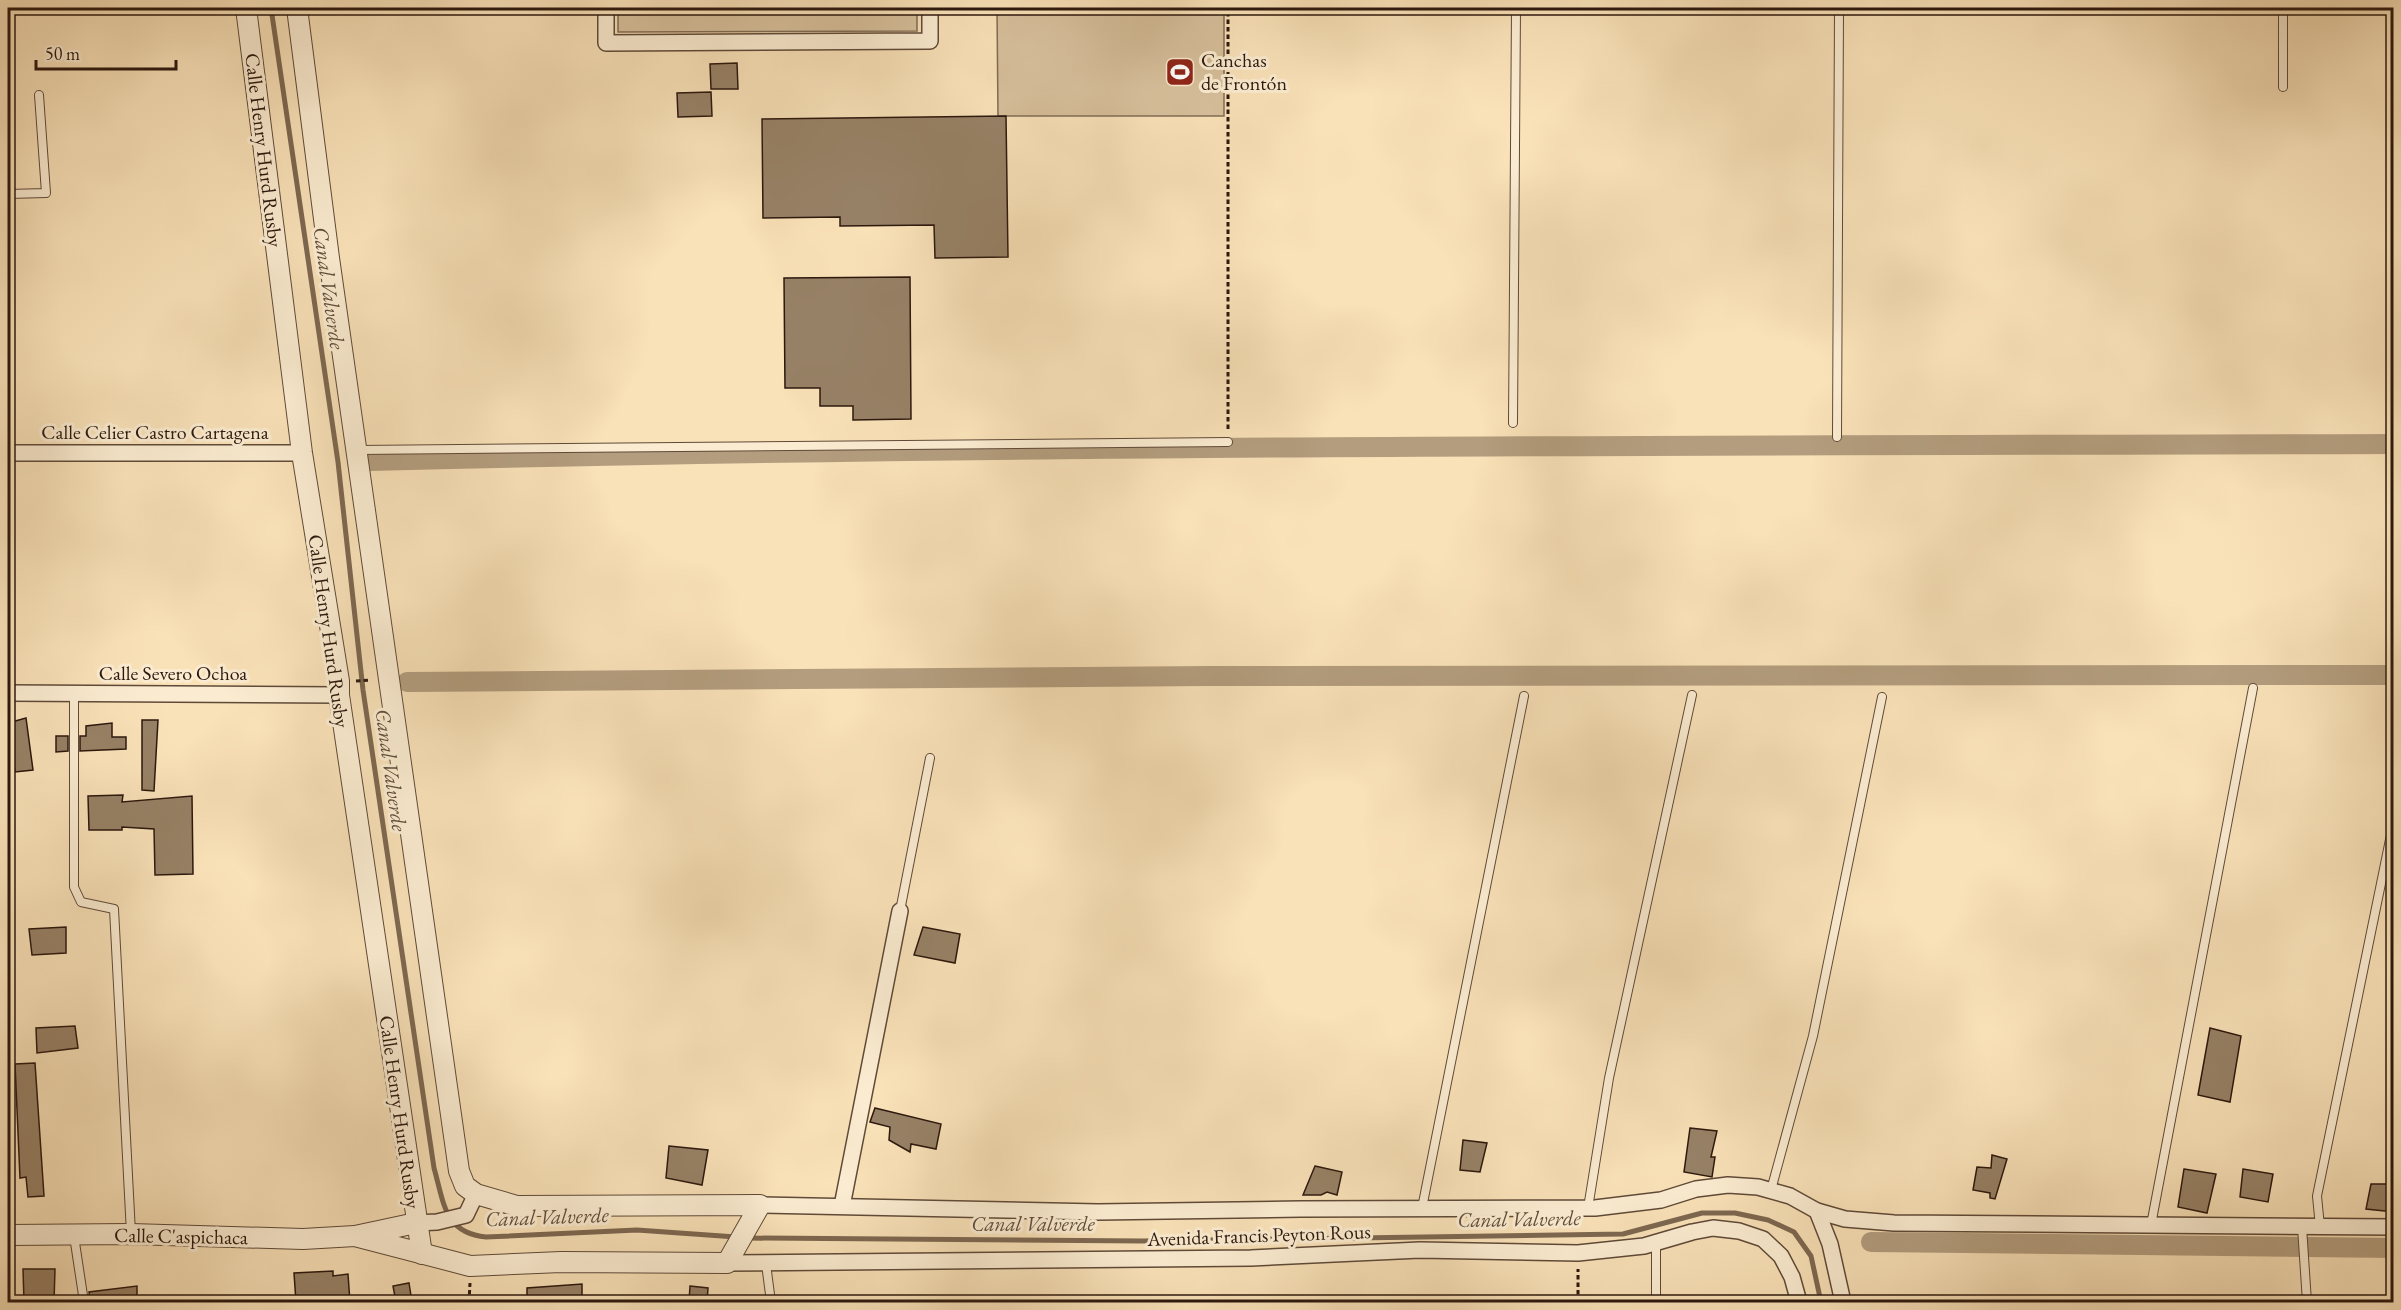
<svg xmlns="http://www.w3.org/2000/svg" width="2401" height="1310" viewBox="0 0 2401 1310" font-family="'EB Garamond',serif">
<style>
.green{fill:#d6bf9b;stroke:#816c54;stroke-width:1.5}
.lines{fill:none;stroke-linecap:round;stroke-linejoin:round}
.stream{stroke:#7d6851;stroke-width:5}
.canal{stroke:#b39d7e;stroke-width:20}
.building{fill:#978166;stroke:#2c180e;stroke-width:1.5}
.service-casing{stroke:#5f4a38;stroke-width:10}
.minor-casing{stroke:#5f4a38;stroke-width:18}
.tertiary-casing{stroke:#5f4a38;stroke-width:22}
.path{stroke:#2c180e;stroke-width:3;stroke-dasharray:4.5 3;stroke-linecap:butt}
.service{stroke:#fbecd1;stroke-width:8}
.minor{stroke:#fbecd1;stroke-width:15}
.tertiary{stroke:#fbecd1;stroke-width:20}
.labels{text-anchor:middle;stroke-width:6;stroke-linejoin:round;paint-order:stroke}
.poi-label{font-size:20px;fill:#2c180e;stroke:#fbecd1;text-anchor:start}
.street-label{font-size:20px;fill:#2c180e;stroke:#fbecd1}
.water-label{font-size:21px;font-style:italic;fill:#624d3b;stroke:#fbecd1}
</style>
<rect width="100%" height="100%" fill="#f9e1b8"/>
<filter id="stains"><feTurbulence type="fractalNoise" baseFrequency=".00333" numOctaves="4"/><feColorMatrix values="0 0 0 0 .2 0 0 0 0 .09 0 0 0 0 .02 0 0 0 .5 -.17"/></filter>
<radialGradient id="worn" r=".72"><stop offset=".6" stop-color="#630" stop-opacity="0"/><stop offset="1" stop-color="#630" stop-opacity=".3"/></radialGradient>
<g class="green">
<polygon points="618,8 917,8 917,31 618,32"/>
<polygon points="997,8 1224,8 1224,116 998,116"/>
</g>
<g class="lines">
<g class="stream">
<path d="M 271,8 L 338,462 L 363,690 L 434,1168 C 444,1203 444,1233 486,1237 L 637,1230 L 736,1237"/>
<polyline points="746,1238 1143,1241 1623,1234 1702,1213 1735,1213 1768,1220 1794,1232 1811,1256 1821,1302"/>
</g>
<g class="canal">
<path d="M 370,461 C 1044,444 1719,446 2394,444"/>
<polyline points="407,682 1209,676 2394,675"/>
<polyline points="1871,1242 2394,1248"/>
</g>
</g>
<g class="building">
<polygon points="737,63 738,89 711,89 710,64"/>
<polygon points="711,92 712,116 678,117 677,93"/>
<polygon points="1006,116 1008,257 935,258 934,225 840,226 840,217 763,218 762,119"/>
<polygon points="910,277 911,419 853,420 853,406 820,406 820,388 785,388 784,278"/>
<polygon points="26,718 33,770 15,772 8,723"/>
<polygon points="142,720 158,720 154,791 142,790"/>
<polygon points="112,723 112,737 126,737 126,749 80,751 80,736 86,736 86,726"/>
<polygon points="56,736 68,736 68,751 56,752"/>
<polygon points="123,795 122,802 192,796 193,874 155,875 154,829 122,827 122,830 89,830 88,796"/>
<polygon points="66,927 66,953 32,955 29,929"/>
<polygon points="923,927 960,934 955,963 914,955"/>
<polygon points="75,1026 78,1048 37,1053 36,1028"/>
<polygon points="2210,1028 2241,1036 2230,1102 2198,1095"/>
<polygon points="35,1063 44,1196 28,1197 26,1177 20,1178 15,1064"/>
<polygon points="875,1108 941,1124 936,1149 911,1144 910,1152 889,1140 890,1127 870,1122"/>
<polygon points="1690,1128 1717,1131 1711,1157 1715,1157 1712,1177 1684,1172"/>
<polygon points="1463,1140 1487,1143 1480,1172 1460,1170"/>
<polygon points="669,1146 708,1150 702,1185 666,1178"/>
<polygon points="1992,1155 2007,1159 1995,1199 1990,1198 1990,1193 1973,1190 1977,1167 1991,1168"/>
<polygon points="1315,1166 1342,1172 1337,1195 1327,1192 1321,1195 1303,1195"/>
<polygon points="2184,1169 2216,1174 2207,1213 2178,1207"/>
<polygon points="2243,1169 2273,1174 2268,1202 2240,1197"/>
<polygon points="2371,1184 2394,1184 2394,1212 2366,1209"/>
<polygon points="23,1269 55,1269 54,1302 24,1302"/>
<polygon points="333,1271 333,1276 348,1274 350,1302 296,1302 294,1273"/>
<polygon points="409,1283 412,1302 396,1302 393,1286"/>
<polygon points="582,1284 582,1302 568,1302 568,1300 527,1302 527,1288"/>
<polygon points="137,1286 137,1302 90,1302 89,1292"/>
<polygon points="690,1286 708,1288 707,1302 689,1302"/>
</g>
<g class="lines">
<g class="service-casing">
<g id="service">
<polyline points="2283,8 2283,87"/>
<polyline points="8,194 46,193 39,95"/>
<polyline points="1513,423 1516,8"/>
<polyline points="1837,437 1839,8"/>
<polyline points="358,450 1228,442"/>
<polyline points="74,694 74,887 81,902 114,909 131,1233"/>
<polyline points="900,911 930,758"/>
<polyline points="1771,1190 1813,1036 1882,697"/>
<polyline points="1422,1208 1524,696"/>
<polyline points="1588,1208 1609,1078 1692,695"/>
<polyline points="2151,1225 2253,688"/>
<polyline points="2302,1227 2307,1302"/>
<polyline points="2320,1227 2317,1196 2394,820"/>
<polyline points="74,1236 84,1302"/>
<polyline points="1656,1243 1656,1302"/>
<polyline points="766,1264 771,1302"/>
</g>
</g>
<g class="minor-casing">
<g id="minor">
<polyline points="606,8 606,43 930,41 930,8"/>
<polyline points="8,453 302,453"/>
<polyline points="8,693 339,695"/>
<polyline points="760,1205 1098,1212 1301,1209 1595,1208 1661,1200 1696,1189 1728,1185 1758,1187 1790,1196 1817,1211 1845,1219 1894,1223 2394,1227"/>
<polyline points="842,1206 900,911"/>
<polyline points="1817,1211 1830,1244 1843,1302"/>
<polyline points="416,1223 437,1222 466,1215 476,1194"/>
<polyline points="727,1263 1251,1258 1420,1250 1578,1253 1644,1246 1692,1232 1713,1228 1739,1231 1763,1239 1781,1256 1792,1277 1799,1302"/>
</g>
</g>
<g class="tertiary-casing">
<g id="tertiary">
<polyline points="246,8 302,453 339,681 339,695 422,1254"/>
<polyline points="297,8 329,258 459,1171 465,1186 476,1194 517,1206 760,1205 727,1263 561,1262 470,1266 355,1236"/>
<polyline points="8,1235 131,1234 303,1239 355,1236 416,1223"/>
</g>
</g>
<g class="path">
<polyline points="1228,429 1228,8"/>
<polyline points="356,681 370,680"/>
<polyline points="469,1302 470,1283"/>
<polyline points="1578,1302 1578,1269"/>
</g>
<use href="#service" class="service"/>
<use href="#minor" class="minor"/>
<use href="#tertiary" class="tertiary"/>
</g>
<defs>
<g id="stadium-square" transform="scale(1.5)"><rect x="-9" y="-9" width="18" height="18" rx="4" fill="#8f2418" stroke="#fbecd1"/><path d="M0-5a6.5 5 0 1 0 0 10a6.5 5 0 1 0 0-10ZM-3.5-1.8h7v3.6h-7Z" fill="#fff"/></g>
</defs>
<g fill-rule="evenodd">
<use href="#stadium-square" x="1180" y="72"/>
</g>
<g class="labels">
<g class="poi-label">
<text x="1201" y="67">Canchas<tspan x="1201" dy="23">de Frontón</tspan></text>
</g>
<g class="street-label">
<text transform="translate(264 150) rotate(83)" y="7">Calle Henry Hurd Rusby</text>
<text x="155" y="439">Calle Celier Castro Cartagena</text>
<text transform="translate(329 631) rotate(82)" y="7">Calle Henry Hurd Rusby</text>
<text x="173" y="680">Calle Severo Ochoa</text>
<text transform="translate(400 1112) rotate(82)" y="7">Calle Henry Hurd Rusby</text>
<text transform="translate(1259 1235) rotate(-2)" y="7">Avenida Francis Peyton Rous</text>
<text transform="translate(181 1236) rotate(1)" y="7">Calle C'aspichaca</text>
</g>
<g class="water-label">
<text transform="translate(329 288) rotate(82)" y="7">Canal Valverde</text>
<text transform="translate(391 770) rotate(82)" y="7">Canal Valverde</text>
<text transform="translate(547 1217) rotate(-2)" y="7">Canal Valverde</text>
<text transform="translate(1519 1219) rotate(-1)" y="7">Canal Valverde</text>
<text x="1033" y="1231">Canal Valverde</text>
</g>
</g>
<rect width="2401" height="1310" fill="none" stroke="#f9e1b8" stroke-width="30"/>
<rect x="9" y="9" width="2383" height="1292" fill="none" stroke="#2c180e" stroke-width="3"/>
<rect x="15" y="15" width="2371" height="1280" fill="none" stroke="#2c180e" stroke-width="1.5"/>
<path d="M36 60v9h140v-9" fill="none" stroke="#2c180e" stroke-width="3"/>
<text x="45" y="60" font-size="18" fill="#2c180e" stroke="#fbecd1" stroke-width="4.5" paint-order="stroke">50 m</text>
<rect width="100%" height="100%" filter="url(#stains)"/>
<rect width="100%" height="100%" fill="url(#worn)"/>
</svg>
